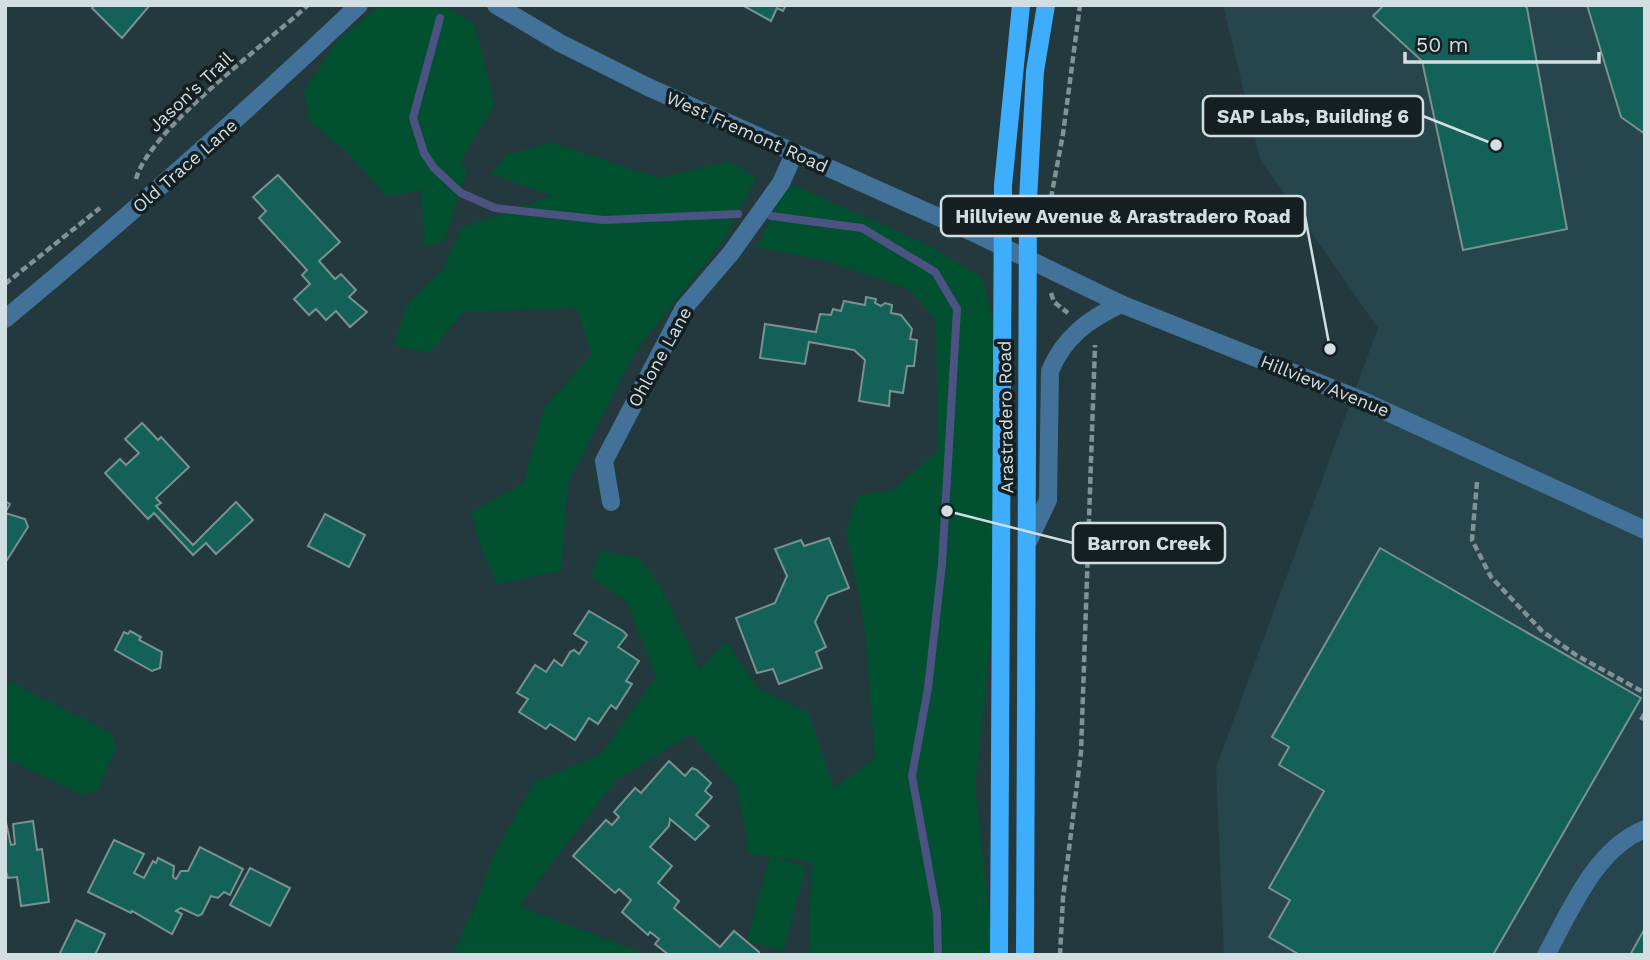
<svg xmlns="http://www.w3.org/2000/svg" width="1650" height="960" viewBox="0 0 1650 960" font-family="'Work Sans',sans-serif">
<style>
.built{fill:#26454c}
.green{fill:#01502f}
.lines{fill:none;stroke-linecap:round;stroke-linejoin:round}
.stream{stroke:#4c5282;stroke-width:8}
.building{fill:#14615a;stroke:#79928f;stroke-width:2}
.path{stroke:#819296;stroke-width:4.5;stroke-dasharray:7 3.5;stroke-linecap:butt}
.minor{stroke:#427299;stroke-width:18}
.major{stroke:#3dadfc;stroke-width:18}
.labels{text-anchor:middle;stroke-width:7;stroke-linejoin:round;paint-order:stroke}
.street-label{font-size:18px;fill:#d2dfe2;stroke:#151f21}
.leader{fill:none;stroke:#d2dfe2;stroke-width:2.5}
.callout-dot{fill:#d2dfe2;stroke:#151f21;stroke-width:2.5}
.callout{fill:#151f21;stroke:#d2dfe2;stroke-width:2.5}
.callout-label{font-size:19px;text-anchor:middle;font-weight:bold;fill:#d2dfe2}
</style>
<rect width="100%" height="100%" fill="#24393e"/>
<polygon class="built" points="1223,5 1645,5 1645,955 1224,955 1216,768 1378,328 1260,159"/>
<g class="green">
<polygon points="380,5 443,5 474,24 495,103 461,161 467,171 444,241 424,247 421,190 387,197 350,155 308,120 304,91 337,41"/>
<polygon points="551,142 658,178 730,161 756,178 726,237 636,350 568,483 561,571 497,584 482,550 471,513 524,482 544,408 592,354 576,308 464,312 429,353 394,345 407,305 442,270 463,227 552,196 491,174 506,155"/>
<polygon points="793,185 928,245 982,278 1002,352 996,591 975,787 994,955 809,955 811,862 771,857 806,867 784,951 747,941 770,857 749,854 737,787 691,734 615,781 519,906 648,955 452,955 476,904 492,859 534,782 601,754 656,677 627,602 590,576 601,551 638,557 661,587 700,670 726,641 759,689 809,713 834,788 875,758 864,623 846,530 858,496 894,489 938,451 936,319 909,289 826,261 757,247 780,198"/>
<polygon points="10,682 112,733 116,748 98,790 82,795 5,758 5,683"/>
</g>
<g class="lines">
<g class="stream">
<polyline points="440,18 413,118 424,153 434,168 461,193 495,208 604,220 738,214"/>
<polyline points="771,216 862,228 935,272 957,309 942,564 928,688 912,776 937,914 938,955"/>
</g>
</g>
<g class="building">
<polygon points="95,5 150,5 122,38 92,8"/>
<polygon points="742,5 786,5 783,11 777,8 771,21"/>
<polygon points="1384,5 1524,5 1527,8 1567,229 1463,250 1422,61 1373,16"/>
<polygon points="1587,5 1645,5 1645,134 1621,117"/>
<polygon points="278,175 340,242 319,261 335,279 341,274 356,290 349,297 367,312 350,327 336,311 326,320 316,309 309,315 294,299 310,284 302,275 307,270 259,218 266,211 253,197"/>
<polygon points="866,297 876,299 875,303 881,306 885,303 892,305 891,313 901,315 912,329 910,339 917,340 914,366 907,366 903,393 890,391 889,406 859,401 865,360 854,350 809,342 805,364 760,358 765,324 816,332 820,314 831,315 833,309 841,311 844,301 865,305"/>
<polygon points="142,423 158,440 161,437 189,467 156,498 161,503 156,506 193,545 236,502 253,520 216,554 206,543 193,555 154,513 148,519 105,473 120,459 126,465 139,453 125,439"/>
<polygon points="5,501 10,504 5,513 25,519 28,527 7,560 5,559"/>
<polygon points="325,514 365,535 349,567 308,546"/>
<polygon points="829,538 849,588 828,596 815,622 826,647 816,652 822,668 779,684 773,669 757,673 736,618 775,603 787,576 775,549 801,540 804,546"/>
<polygon points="1380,548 1641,698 1493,955 1300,955 1269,937 1290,900 1269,888 1324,791 1279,765 1289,747 1272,737"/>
<polygon points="589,611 623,631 627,635 618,647 639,661 626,681 632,684 616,709 611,705 598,724 589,718 575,740 550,724 546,729 519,712 528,699 517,693 535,665 546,672 554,660 562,666 570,652 574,650 579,654 587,642 574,634"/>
<polygon points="130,631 141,637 139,640 162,652 160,668 152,671 115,650 124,632 128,634"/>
<polygon points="669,761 685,776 692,768 697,770 711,783 705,791 712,797 696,815 709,826 695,840 670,819 669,826 650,847 672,866 658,883 679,901 674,908 720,947 734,931 759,952 759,955 669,955 655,944 659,939 650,932 648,935 622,912 631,900 619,889 615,893 573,856 606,820 612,825 619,817 614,812 635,788 641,793"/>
<polygon points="5,818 11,845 15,844 13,824 33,821 37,850 42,849 49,902 21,906 17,877 8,878 5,869"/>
<polygon points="114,840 144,854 134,873 144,878 153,861 156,863 158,858 174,866 173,877 176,879 181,871 188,871 200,847 243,869 230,895 224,892 218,898 211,896 202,914 198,916 181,908 176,911 182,914 172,934 132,911 131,913 88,892"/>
<polygon points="250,868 290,888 270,926 230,905"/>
<polygon points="76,920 105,934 95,955 59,955"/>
<polygon points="1645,928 1645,955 1630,955"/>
</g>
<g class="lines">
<g class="path">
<path d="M 136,179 C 149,130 266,44 308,5"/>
<polyline points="1051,198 1063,134 1080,5"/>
<polyline points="5,284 100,208"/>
<polyline points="1051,293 1054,302 1068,313"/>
<polyline points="1477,482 1472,540 1491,577 1542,631 1576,655 1645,693"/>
<polyline points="1641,720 1645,713"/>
<polyline points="1060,955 1063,898 1081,752 1095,345"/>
</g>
<g class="minor">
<polyline points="496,5 560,43 648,87 972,232 1121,304 1359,399 1645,530"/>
<path d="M 5,319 C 127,218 244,114 359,5"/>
<polyline points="611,502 604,461 684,308 731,253 781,183 794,154"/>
<path d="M 1029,540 L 1048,500 L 1050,371 C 1064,337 1089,319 1121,304"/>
<path d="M 1546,955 C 1571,910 1595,849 1645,829"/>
</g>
<g class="major">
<polyline points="999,955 1003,185 1021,5"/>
<polyline points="1025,955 1028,200 1035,71 1046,5"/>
</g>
</g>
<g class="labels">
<g class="street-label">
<text transform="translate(191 92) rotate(-43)" y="6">Jason's Trail</text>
<text transform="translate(747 132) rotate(24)" y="6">West Fremont Road</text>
<text transform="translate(185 166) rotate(-41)" y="6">Old Trace Lane</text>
<text transform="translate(660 357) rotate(-61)" y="6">Ohlone Lane</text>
<text transform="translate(1325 386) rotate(22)" y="6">Hillview Avenue</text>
<text transform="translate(1006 417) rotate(-91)" y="6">Arastradero Road</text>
</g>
</g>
<path class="leader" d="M1496 145L1423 116M1330 349L1305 216M947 511L1073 543"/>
<g class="callout-dot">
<circle cx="1496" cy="145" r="7"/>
<circle cx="1330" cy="349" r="7"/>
<circle cx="947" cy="511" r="7"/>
</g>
<g class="callout">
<rect x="1203" y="96" width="220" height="40" rx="7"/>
<rect x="941" y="196" width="364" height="40" rx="7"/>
<rect x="1073" y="523" width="152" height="40" rx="7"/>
</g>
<g class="callout-label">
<text x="1313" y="123">SAP Labs, Building 6</text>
<text x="1123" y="223">Hillview Avenue &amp; Arastradero Road</text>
<text x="1149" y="550">Barron Creek</text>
</g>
<rect width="1650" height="960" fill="none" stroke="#d2dfe2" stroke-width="14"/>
<path d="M1405 52v10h194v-10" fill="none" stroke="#d2dfe2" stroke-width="3.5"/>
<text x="1416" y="52" font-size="21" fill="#d2dfe2" stroke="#151f21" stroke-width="5" paint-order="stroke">50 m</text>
</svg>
